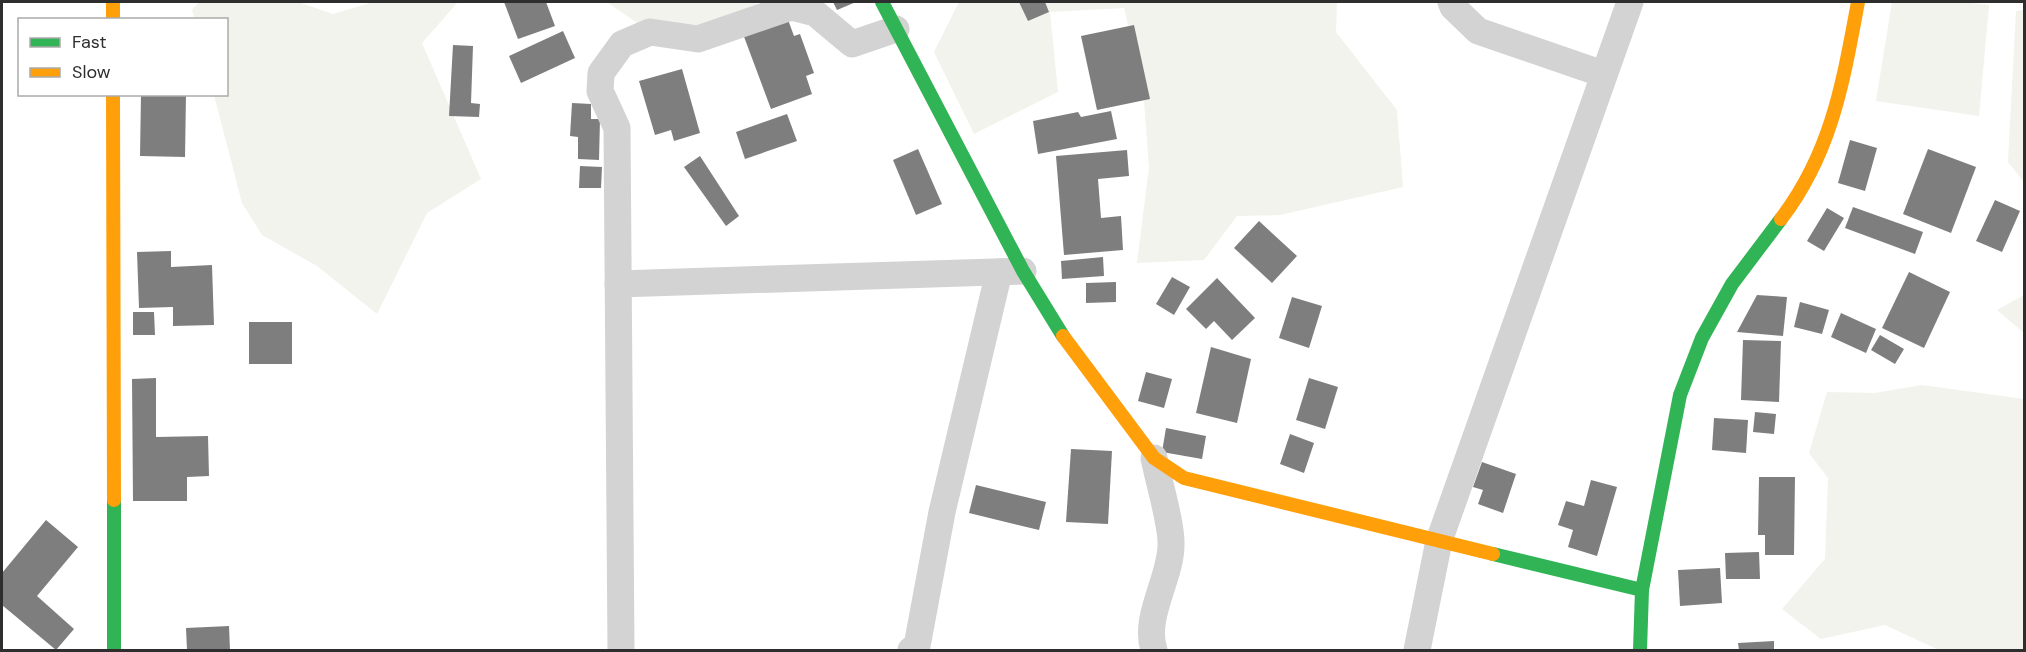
<svg xmlns="http://www.w3.org/2000/svg" width="2026" height="652" viewBox="0 0 2026 652" font-family="'DM Sans',sans-serif">
<style>
.green{fill:#f1f3ec}
.building{fill:#7e7e7e}
.lines{fill:none;stroke-linecap:round;stroke-linejoin:round}
.street{stroke:#d3d3d3;stroke-width:27}
.fast{stroke:#30b455;stroke-width:14}
.slow{stroke:#ff9f0a;stroke-width:14}
</style>
<rect width="100%" height="100%" fill="#fff"/>
<g class="green">
<polygon points="199,2 298,2 333,14 373,2 458,2 422,43 481,179 427,213 377,314 317,266 262,235 242,203 214,95 226,94 226,20 195,19 192,10"/>
<polygon points="607,2 758,2 748,22 650,32"/>
<polygon points="959,2 1337,2 1336,32 1397,110 1403,187 1280,215 1237,216 1204,260 1137,263 1149,167 1143,87 1124,8 1050,12 1058,92 974,134 934,52"/>
<polygon points="1892,2 1961,2 1989,5 1979,116 1876,101"/>
<polygon points="2024,10 2024,182 2008,162 2016,11"/>
<polygon points="2024,295 2024,333 1997,310"/>
<polygon points="1922,385 2024,399 2024,650 1939,650 1885,625 1821,639 1782,609 1825,559 1828,478 1809,453 1827,392 1875,393"/>
</g>
<g class="building">
<polygon points="504,2 546,2 555,26 518,39"/>
<polygon points="833,2 856,2 837,10"/>
<polygon points="1019,2 1045,2 1049,12 1028,21"/>
<polygon points="787,17 794,36 800,34 814,73 806,76 812,94 771,109 743,34"/>
<polygon points="1134,25 1150,99 1097,110 1081,36"/>
<polygon points="563,31 575,58 521,83 509,56"/>
<polygon points="453,45 473,46 471,103 480,104 479,117 449,116"/>
<polygon points="682,69 700,133 674,141 671,130 655,135 639,81"/>
<polygon points="141,94 186,94 185,157 140,156"/>
<polygon points="572,103 591,104 591,119 600,119 599,160 578,159 578,137 570,136"/>
<polygon points="1111,111 1117,139 1038,154 1033,121 1078,112 1081,117"/>
<polygon points="787,114 797,141 745,159 736,132"/>
<polygon points="1850,140 1877,148 1865,191 1838,183"/>
<polygon points="918,149 942,204 916,215 893,160"/>
<polygon points="1928,149 1976,167 1951,233 1903,214"/>
<polygon points="1127,150 1129,176 1098,179 1101,218 1121,216 1123,250 1064,255 1056,156"/>
<polygon points="700,156 739,216 726,226 684,167"/>
<polygon points="580,166 602,167 601,188 579,188"/>
<polygon points="1995,200 2020,211 2002,252 1976,241"/>
<polygon points="1853,207 1923,232 1915,254 1845,228"/>
<polygon points="1827,208 1844,218 1824,251 1807,241"/>
<polygon points="1259,221 1297,256 1272,283 1234,248"/>
<polygon points="171,251 171,267 212,265 214,325 173,326 173,307 139,308 137,252"/>
<polygon points="1103,257 1104,276 1062,279 1061,261"/>
<polygon points="1909,272 1950,292 1924,348 1882,328"/>
<polygon points="1172,277 1190,287 1174,315 1156,304"/>
<polygon points="1217,278 1255,318 1232,340 1214,321 1206,329 1186,309"/>
<polygon points="1116,282 1116,302 1086,303 1086,283"/>
<polygon points="1757,295 1787,297 1783,336 1737,332"/>
<polygon points="1292,297 1322,306 1309,348 1279,338"/>
<polygon points="1800,302 1829,310 1822,334 1794,327"/>
<polygon points="133,312 154,312 155,335 133,335"/>
<polygon points="1841,313 1876,329 1866,353 1831,337"/>
<rect x="249" y="322" width="43" height="42"/>
<polygon points="1880,335 1904,349 1895,364 1871,350"/>
<polygon points="1743,340 1781,341 1779,402 1741,400"/>
<polygon points="1211,347 1251,359 1237,423 1196,413"/>
<polygon points="1146,372 1172,379 1164,408 1138,401"/>
<polygon points="156,378 156,437 208,436 209,476 187,477 187,501 133,501 132,379"/>
<polygon points="1309,378 1338,387 1325,429 1296,420"/>
<polygon points="1755,412 1776,414 1774,434 1753,432"/>
<polygon points="1714,418 1748,420 1746,453 1712,450"/>
<polygon points="1166,428 1206,436 1202,459 1162,452"/>
<polygon points="1290,434 1314,443 1304,473 1280,464"/>
<polygon points="1071,449 1112,451 1108,524 1066,522"/>
<polygon points="1482,462 1516,474 1503,513 1478,504 1483,490 1473,487"/>
<polygon points="1759,477 1795,477 1794,555 1765,555 1765,535 1758,535"/>
<polygon points="1591,480 1617,487 1597,556 1568,547 1573,530 1558,525 1566,501 1584,506"/>
<polygon points="976,485 1046,502 1039,530 969,513"/>
<polygon points="46,520 78,547 37,596 74,629 56,650 2,605 2,573"/>
<polygon points="1759,552 1760,579 1726,579 1725,553"/>
<polygon points="1720,568 1722,603 1680,606 1678,570"/>
<polygon points="229,626 230,650 187,650 186,628"/>
<polygon points="1774,641 1774,650 1739,650 1738,643"/>
</g>
<g class="lines">
<g class="street">
<polyline points="1451,2 1453,7 1478,31 1603,74"/>
<polyline points="618,284 1023,271"/>
<path d="M 1154,458 C 1158,479 1172,525 1171,545 C 1171,578 1143,617 1154,650"/>
<polyline points="621,650 617,128 600,91 601,73 622,44 650,32 698,39 791,7 815,13 852,44 896,29"/>
<polyline points="911,650 917,646 942,512 999,272"/>
<polyline points="1417,650 1439,541 1630,2"/>
</g>
<g class="fast">
<polyline points="882,2 1023,271 1063,336"/>
<polyline points="114,500 114,650"/>
<polyline points="1493,554 1642,590"/>
<polyline points="1640,650 1642,590 1680,395 1702,338 1732,284 1781,219"/>
</g>
<g class="slow">
<polyline points="113,2 113,20"/>
<polyline points="113,94 114,500"/>
<path d="M 1781,219 C 1832,152 1843,82 1858,2"/>
<polyline points="1063,336 1154,458 1184,478 1493,554"/>
</g>
</g>
<rect width="2026" height="652" fill="none" stroke="#2e2e2e" stroke-width="6"/>
<rect x="18" y="18" width="210" height="78" fill="#ffffff" stroke="#ababab" stroke-width="1.5"/>
<rect x="30" y="38" width="30" height="9" fill="#30b455" stroke="#ababab" stroke-width="1.5"/>
<text x="72" y="48" font-size="18" fill="#2e2e2e">Fast</text>
<rect x="30" y="68" width="30" height="9" fill="#ff9f0a" stroke="#ababab" stroke-width="1.5"/>
<text x="72" y="78" font-size="18" fill="#2e2e2e">Slow</text>
</svg>
